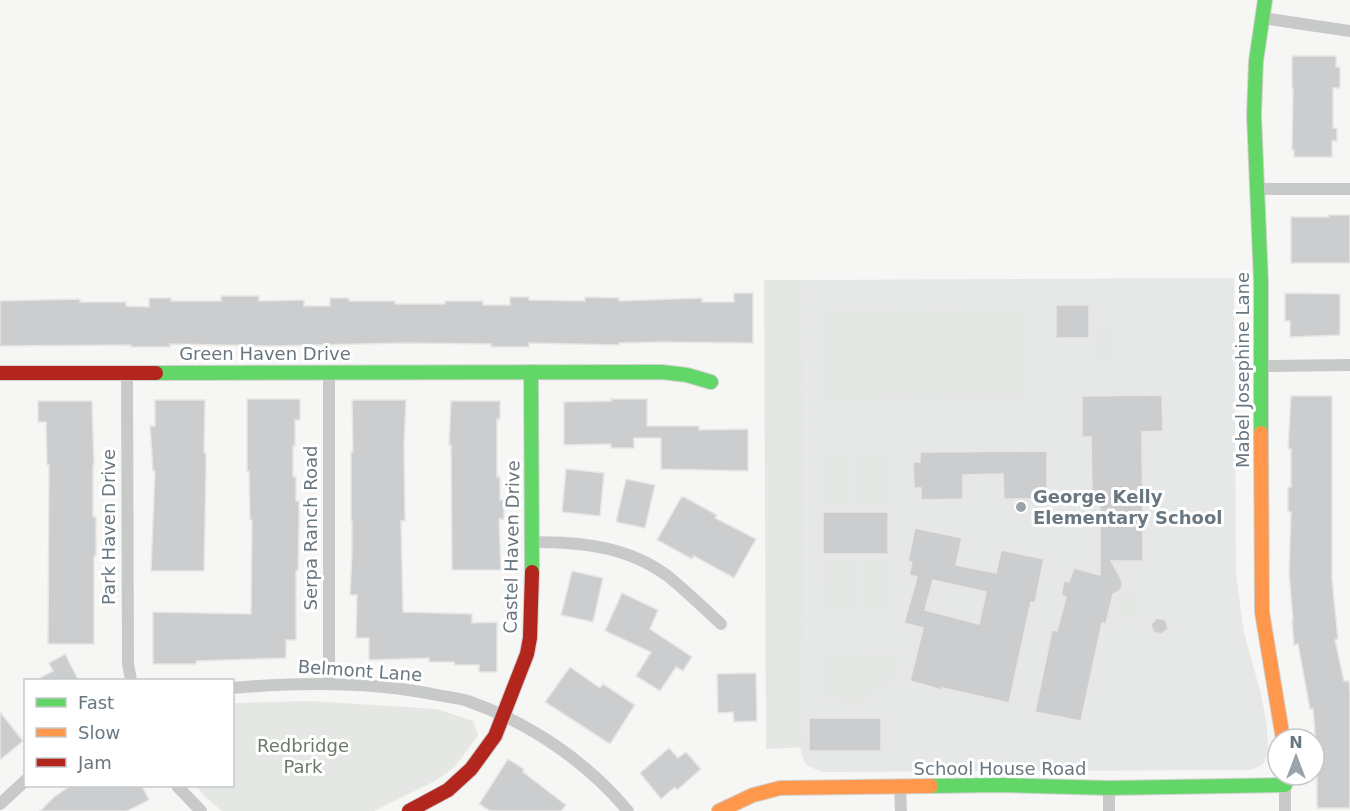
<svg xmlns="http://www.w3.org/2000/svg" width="1350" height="811" viewBox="0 0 1350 811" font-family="'DejaVu Sans',sans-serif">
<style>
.built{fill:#e6e7e7}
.green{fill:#e4e7e3}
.building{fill:#cccdce;stroke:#e6e6e4;stroke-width:1.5;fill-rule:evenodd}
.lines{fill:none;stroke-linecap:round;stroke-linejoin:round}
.fast-casing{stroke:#d2d2d2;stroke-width:16}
.slow-casing{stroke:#d2d2d2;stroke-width:16}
.jam-casing{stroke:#d2d2d2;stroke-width:16}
.street{stroke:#c8caca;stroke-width:12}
.fast{stroke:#63d668;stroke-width:14}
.slow{stroke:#ff974d;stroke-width:14}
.jam{stroke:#b3261e;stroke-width:14}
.poi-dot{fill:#9aa3aa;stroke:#fff;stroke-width:2}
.labels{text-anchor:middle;stroke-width:6;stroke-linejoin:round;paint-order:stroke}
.street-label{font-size:18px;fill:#697781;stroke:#fff}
.poi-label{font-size:18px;font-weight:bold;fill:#697781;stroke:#fff;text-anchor:start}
.park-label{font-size:18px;fill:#6b7967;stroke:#fff}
</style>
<rect width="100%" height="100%" fill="#f6f6f5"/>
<polygon class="built" points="1234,278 1236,574 1244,633 1261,694 1267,726 1268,753 1263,764 1254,769 1248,770 822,772 808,766 804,762 800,747 807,747 806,280"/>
<g class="green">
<polygon points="764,280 806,280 807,747 766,749"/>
<polygon points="1030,310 1030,399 825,400 825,311"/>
<polygon points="1093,326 1111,326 1112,365 1094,365"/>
<rect x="824" y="453" width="30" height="51"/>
<rect x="857" y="453" width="30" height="51"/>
<polygon points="825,560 855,560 855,611 824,611"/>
<rect x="858" y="560" width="30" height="51"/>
<polygon points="1126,590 1142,594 1138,620 1135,622 1116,618 1117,612 1114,611 1118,597"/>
<path d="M 822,655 L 899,656 C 899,680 894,683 872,691 C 863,722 843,692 822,702 Z"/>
<polygon points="310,701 437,709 473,721 478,735 455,767 435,781 374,811 222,811 204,796 197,786 232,786 233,703"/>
</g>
<g class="building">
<polygon points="1292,56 1336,56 1336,67 1340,67 1340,88 1333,88 1333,128 1337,128 1337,141 1332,141 1332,157 1294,157 1294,150 1292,150 1293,88 1292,88"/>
<polygon points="1329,215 1350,215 1350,263 1291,263 1291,217 1329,217"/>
<polygon points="734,293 753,293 753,343 662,342 619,343 619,345 529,343 529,347 491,347 491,344 406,343 272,346 170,344 170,347 131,347 131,345 0,346 0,301 80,299 80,302 126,302 126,306 149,307 149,298 171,298 171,301 221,301 221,296 259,296 259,301 304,300 304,306 330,306 330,298 349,298 349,301 395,301 395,304 445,304 445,301 483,301 483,305 510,305 510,297 529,297 529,300 585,301 585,297 619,298 619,301 702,298 702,302 734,302"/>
<polygon points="1285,293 1340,294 1340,335 1290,337 1290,321 1285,321"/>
<rect x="1056" y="305" width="33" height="33"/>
<polygon points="1162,395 1163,431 1142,432 1143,561 1111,561 1122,581 1122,586 1119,591 1113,594 1106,624 1102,623 1081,721 1035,712 1052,630 1057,631 1066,597 1061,595 1064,581 1069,582 1074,568 1100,575 1100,497 1092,498 1091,437 1082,437 1082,396"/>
<polygon points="1291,396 1332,396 1332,579 1338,639 1335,640 1344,681 1349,681 1350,692 1350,808 1317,808 1317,772 1314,772 1314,746 1316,746 1313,709 1310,709 1298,644 1294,645 1292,620 1293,620 1289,574 1291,512 1288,512 1288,487 1291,487 1291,449 1288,449"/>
<polygon points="247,399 300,399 300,420 295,420 295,446 293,446 293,477 296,477 296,501 299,501 299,526 298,571 296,571 296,640 286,640 286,658 196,661 196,664 153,664 153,612 251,614 252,520 250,520 249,471 247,471"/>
<polygon points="611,399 647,399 647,426 699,426 699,430 748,429 748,471 661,469 661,438 634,438 634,448 611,448 611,444 564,445 564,402 611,401"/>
<polygon points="155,400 205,400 204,453 206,453 206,471 204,571 151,571 155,471 153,471 150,426 155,426"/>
<polygon points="352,400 406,400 404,444 405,521 401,521 403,612 472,614 472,623 497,622 497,672 479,672 479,665 454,665 454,662 429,662 429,658 369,660 369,638 356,638 357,595 350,595 352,551 352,521 351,521 351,452 353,452"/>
<polygon points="38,401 92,401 94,465 93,465 93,517 96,517 96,556 94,556 94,644 48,644 49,465 47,465 46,422 38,422"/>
<polygon points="451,401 500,401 500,419 497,419 497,477 500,477 500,500 504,500 504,519 499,519 501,570 452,570 451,445 449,445"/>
<polygon points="1047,451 1047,499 1004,499 1003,474 963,475 963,499 921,500 921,488 914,488 913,462 920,462 920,452"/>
<polygon points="566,469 604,473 600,516 562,512"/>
<polygon points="626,479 655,485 645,528 616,522"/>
<polygon points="682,496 717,515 715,518 756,539 734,578 694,556 692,559 657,540"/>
<rect x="823" y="512" width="65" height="42"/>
<path d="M 915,528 L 962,538 L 956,565 L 996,573 L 1001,550 L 1044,559 L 1035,603 L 1031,602 L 1009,703 L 942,688 L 942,690 L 910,681 L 923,628 L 904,623 L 917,577 L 909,575 L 912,562 L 908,561 ZM 933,580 L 986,592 L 979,624 L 925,610 Z"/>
<polygon points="572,571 603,578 593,622 561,615"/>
<polygon points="622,593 658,610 650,629 692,657 683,671 676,667 660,691 636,676 651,652 605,631"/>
<polygon points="1157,618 1166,620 1168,629 1161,634 1153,632 1151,624"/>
<polygon points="65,654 79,681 34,681 53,671 49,663"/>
<polygon points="570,667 600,688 603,684 635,705 610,744 545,702"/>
<polygon points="756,673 757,721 734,722 733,712 718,713 717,674"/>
<polygon points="0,712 23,741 0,760"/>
<rect x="809" y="718" width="72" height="33"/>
<polygon points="669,748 678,758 686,752 701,769 677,790 675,787 661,799 640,773"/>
<polygon points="508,759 524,769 523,772 566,805 561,811 490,811 479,804"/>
<polygon points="70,786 142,786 149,800 127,811 40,811 54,797"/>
</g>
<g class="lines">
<g class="fast-casing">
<g id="fast">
<polyline points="531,372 532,572"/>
<polyline points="156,373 662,372 687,375 711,382"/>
<polyline points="1261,433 1261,282 1254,115 1256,61 1265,0"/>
<polyline points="931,786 1001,785 1109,788 1285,785"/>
</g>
</g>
<g class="slow-casing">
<g id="slow">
<polyline points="1261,433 1262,612 1283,739"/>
<polyline points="719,811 753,795 780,788 931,786"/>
</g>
</g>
<g class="jam-casing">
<g id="jam">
<polyline points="0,373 156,373"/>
<polyline points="409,811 448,790 471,769 495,736 527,654 530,638 532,572"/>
</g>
</g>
<g class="street">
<polyline points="1262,18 1350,31"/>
<polyline points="1256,189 1350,189"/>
<polyline points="1261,366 1350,365"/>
<polyline points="329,372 329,684"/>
<polyline points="127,373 128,664 131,680"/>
<path d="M 532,542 C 581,542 628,546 669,577 C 687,592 704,608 721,624"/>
<path d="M 232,688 C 300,682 371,681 437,695 C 447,697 458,698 468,701 C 530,723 586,761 628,811"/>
<polyline points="1285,775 1285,811"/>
<polyline points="177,786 201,811"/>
<polyline points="900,786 901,811"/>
<polyline points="0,804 26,780"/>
<polyline points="1109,811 1109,788"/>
</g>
<use href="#fast" class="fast"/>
<use href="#slow" class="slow"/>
<use href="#jam" class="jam"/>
</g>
<circle class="poi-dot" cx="1021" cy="507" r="6"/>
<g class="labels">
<g class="street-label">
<text x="265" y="360">Green Haven Drive</text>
<text transform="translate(1243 370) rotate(-90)" y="6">Mabel Josephine Lane</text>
<text transform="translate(109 527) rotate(-90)" y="6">Park Haven Drive</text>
<text transform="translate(311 528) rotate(-90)" y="6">Serpa Ranch Road</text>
<text transform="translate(512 547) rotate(-89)" y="6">Castel Haven Drive</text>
<text transform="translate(360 671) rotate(4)" y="6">Belmont Lane</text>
<text x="1000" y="775">School House Road</text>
</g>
<g class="poi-label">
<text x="1033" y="503">George Kelly<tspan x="1033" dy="21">Elementary School</tspan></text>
</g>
<g class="park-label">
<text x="303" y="752">Redbridge<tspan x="303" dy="21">Park</tspan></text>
</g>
</g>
<rect x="24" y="679" width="210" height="108" fill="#ffffff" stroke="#c3c9cd" stroke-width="1.5"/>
<rect x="36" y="698" width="30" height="9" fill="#63d668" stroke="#c3c9cd" stroke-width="1.5"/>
<text x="78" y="709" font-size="18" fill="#697781">Fast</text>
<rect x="36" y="728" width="30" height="9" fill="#ff974d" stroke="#c3c9cd" stroke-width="1.5"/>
<text x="78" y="739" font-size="18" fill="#697781">Slow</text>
<rect x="36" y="758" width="30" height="9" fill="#b3261e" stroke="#c3c9cd" stroke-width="1.5"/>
<text x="78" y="769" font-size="18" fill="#697781">Jam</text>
<g transform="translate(1296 757)"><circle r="28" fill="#ffffff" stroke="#c3c9cd" stroke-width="1.5"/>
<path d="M0-4.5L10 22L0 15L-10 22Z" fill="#9aa3aa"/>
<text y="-9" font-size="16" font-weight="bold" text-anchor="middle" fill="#697781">N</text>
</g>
</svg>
